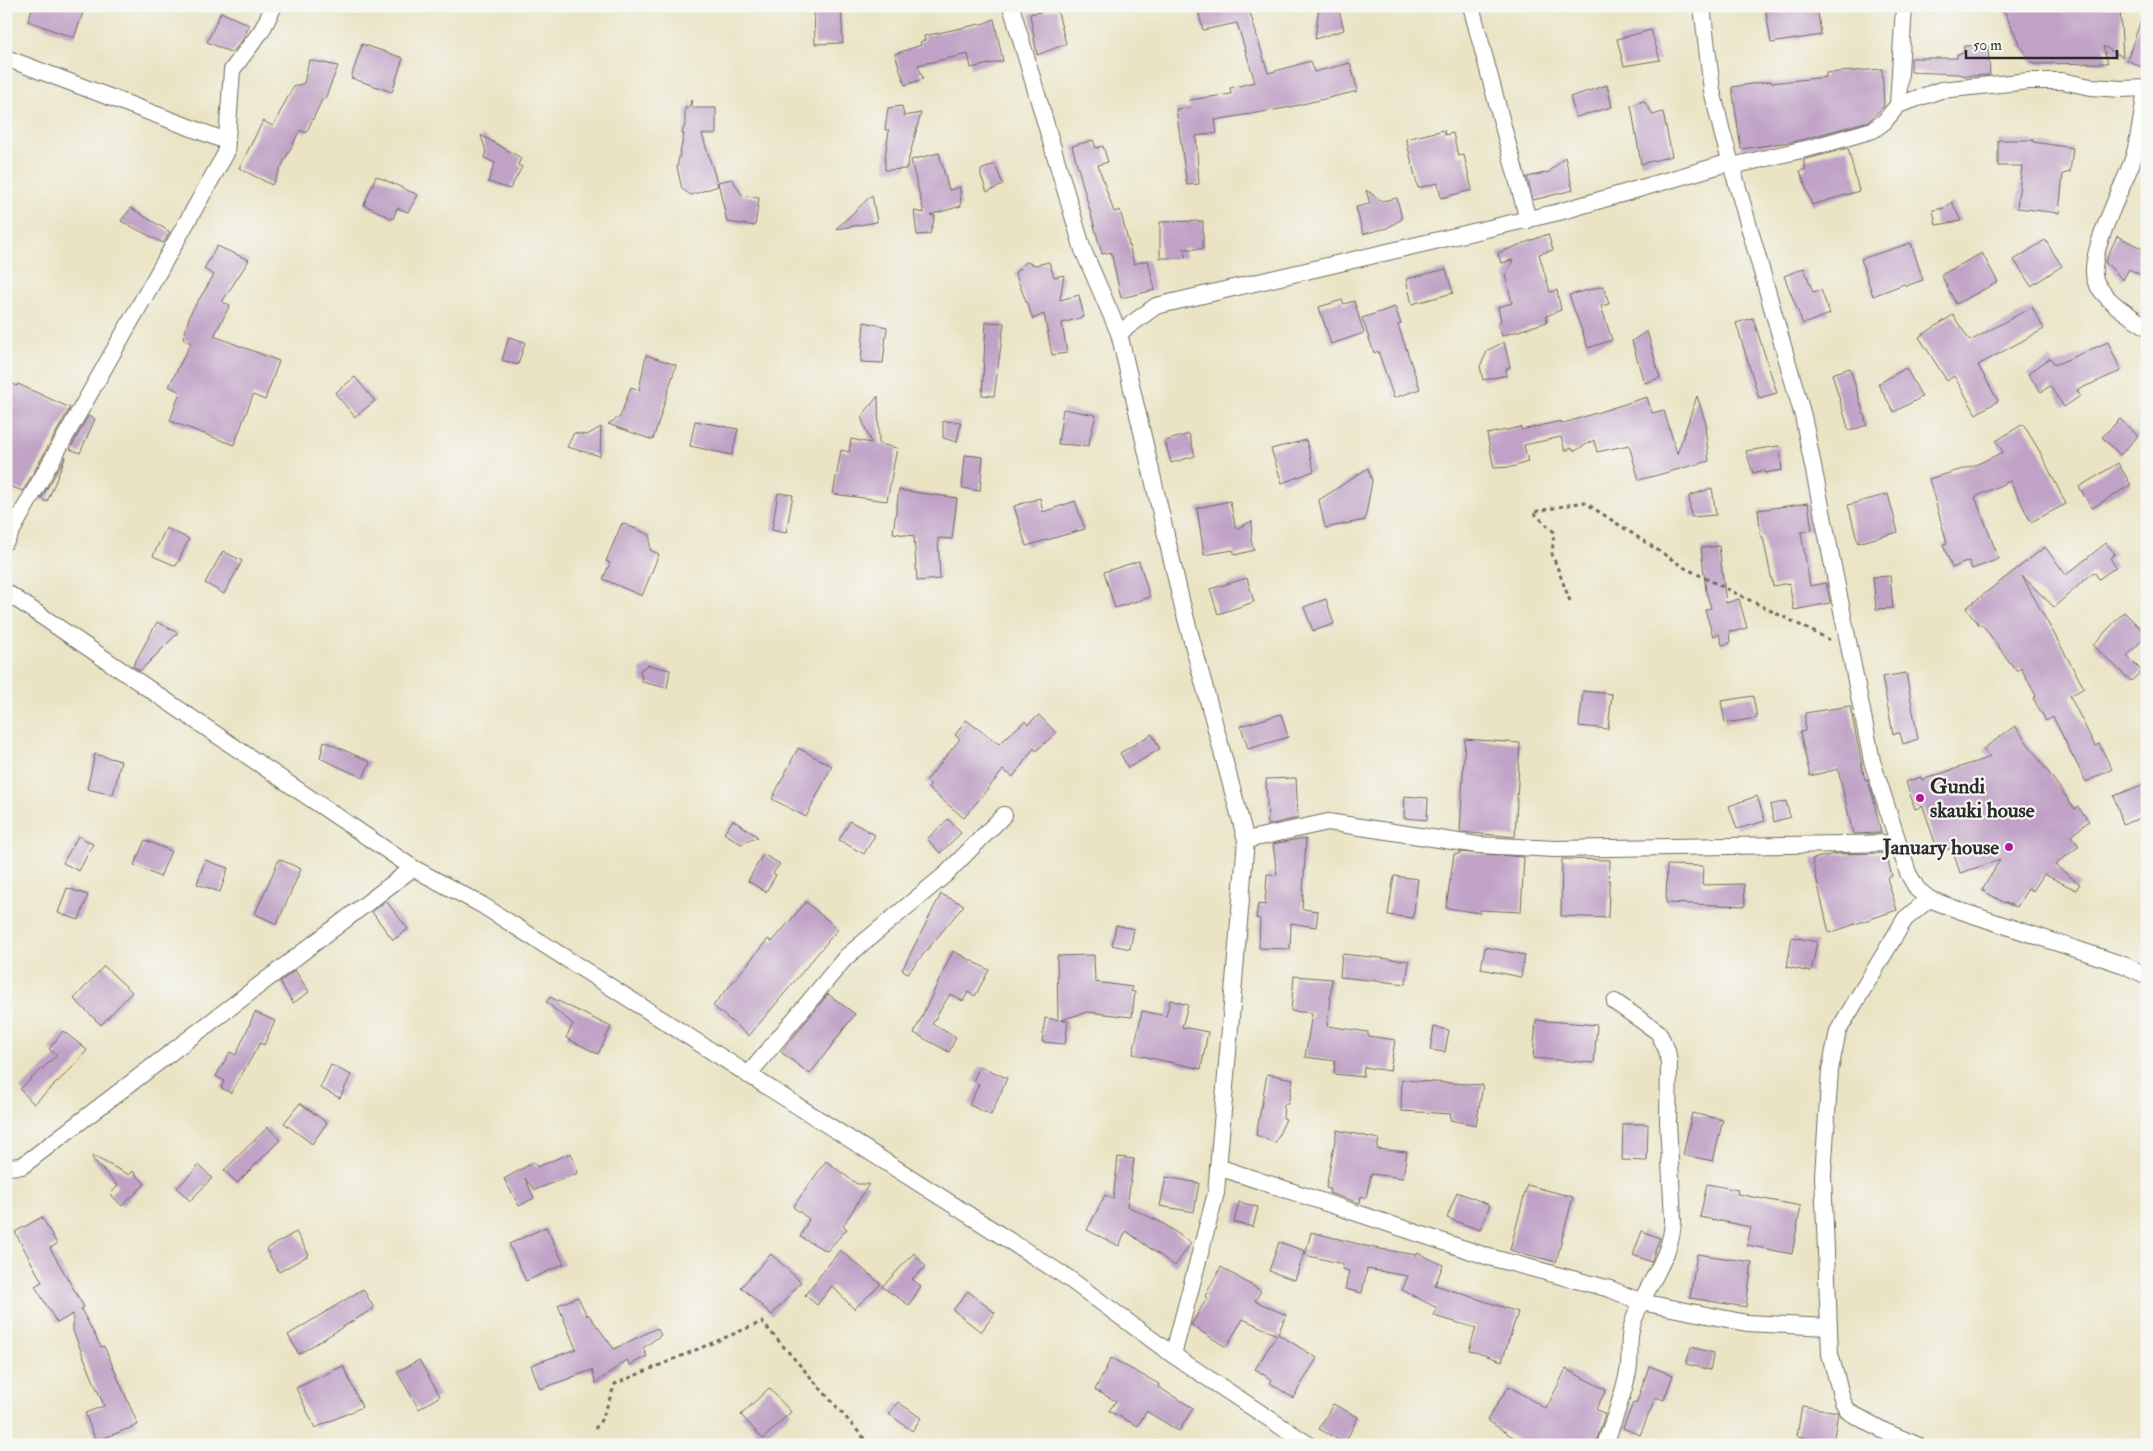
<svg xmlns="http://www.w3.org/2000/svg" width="2153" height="1451" viewBox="0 0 2153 1451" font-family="'IM FELL Double Pica',serif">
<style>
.building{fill:#c0a2c6}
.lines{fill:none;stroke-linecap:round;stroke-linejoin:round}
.minor-casing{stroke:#6e6c61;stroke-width:18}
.path{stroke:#6e6c61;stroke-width:3;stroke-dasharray:4 4;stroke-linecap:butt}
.minor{stroke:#fff;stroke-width:16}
.poi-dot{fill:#b5179e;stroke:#f6f6f2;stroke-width:2}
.labels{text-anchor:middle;stroke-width:4.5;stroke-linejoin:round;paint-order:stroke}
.poi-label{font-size:21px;font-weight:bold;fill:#2b2b2b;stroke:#f6f6f2;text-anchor:start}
</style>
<rect width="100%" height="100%" fill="#f6f6f2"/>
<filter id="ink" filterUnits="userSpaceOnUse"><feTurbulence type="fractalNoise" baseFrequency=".02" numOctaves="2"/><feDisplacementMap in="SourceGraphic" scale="10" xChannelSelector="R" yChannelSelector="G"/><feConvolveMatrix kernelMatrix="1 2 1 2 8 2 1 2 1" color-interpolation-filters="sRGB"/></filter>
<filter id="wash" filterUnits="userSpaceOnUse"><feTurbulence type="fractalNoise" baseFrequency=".0096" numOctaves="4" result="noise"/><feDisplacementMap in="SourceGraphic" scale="20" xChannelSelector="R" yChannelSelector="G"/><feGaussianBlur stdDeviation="1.12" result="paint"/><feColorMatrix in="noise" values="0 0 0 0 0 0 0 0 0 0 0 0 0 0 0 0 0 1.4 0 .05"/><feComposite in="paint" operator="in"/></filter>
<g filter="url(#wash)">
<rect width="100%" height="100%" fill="#eae4c5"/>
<g id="blocks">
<g class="building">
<polygon points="33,6 74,6 84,10 74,38 28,21"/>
<polygon points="814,6 841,6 843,43 815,44"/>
<polygon points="1197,6 1248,6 1268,73 1311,61 1314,72 1350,63 1358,91 1286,108 1215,120 1217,133 1196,136 1199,184 1187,185 1176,109 1190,108 1189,100 1231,94 1230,88 1255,82 1237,23 1203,30"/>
<polygon points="1319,6 1338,6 1344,30 1315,39"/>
<polygon points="1765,6 1817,6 1821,35 1771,43"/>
<polygon points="2002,6 2120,8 2123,57 2103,46 2108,63 2033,64 2018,43 2019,43"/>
<polygon points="1057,9 1066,44 1037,55 1030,14"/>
<polygon points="221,12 249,25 244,38 232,53 207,42"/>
<polygon points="2144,12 2147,12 2147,70 2127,60"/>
<polygon points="994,19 1003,61 971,68 968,54 918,65 923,79 905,85 895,54 921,45 920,42 925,40 924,36 985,23"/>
<polygon points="1651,30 1660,60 1624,66 1617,39"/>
<polygon points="362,44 403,58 392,92 351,78"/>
<polygon points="1988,45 1990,75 1967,76 1958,74 1911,72 1911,58 1957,58 1957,54 1964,53 1964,46"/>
<polygon points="309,60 338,66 325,99 323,98 306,133 300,130 272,185 239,168 263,121 273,126 293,87 304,83"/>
<polygon points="1882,69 1884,106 1869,121 1797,141 1741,149 1732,87 1771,81 1771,83 1826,77 1826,73"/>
<polygon points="1607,85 1612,107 1576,117 1570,97"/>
<polygon points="691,100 693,108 716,108 716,134 702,134 718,186 691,195 682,189 677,167 684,134 682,134 685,124 685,108 689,108"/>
<polygon points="1644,101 1653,115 1663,112 1672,156 1641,164 1631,105"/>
<polygon points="902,106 904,116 921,113 906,169 885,170 885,157 889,130 885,130 888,108"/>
<polygon points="1444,130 1445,135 1453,133 1458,156 1464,155 1472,190 1441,198 1438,183 1418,188 1406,139"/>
<polygon points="481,135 521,158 518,165 522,167 510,189 488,182 495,163 484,158 486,152"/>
<polygon points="1093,140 1096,148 1103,146 1108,162 1098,165 1114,212 1120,210 1134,264 1148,260 1155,290 1121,298 1111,252 1102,254 1072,146"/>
<polygon points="1998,140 2033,140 2033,142 2073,148 2070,172 2063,174 2059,213 2017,208 2022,166 1998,166"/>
<polygon points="1848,148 1859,191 1812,205 1800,171 1806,169 1803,160"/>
<polygon points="939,153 949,190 960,187 961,206 930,215 935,216 930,234 917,235 914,211 924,213 911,160"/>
<polygon points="1565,157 1573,190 1533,200 1527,177 1549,172"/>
<polygon points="995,164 1003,185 987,192 981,176 981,170"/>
<polygon points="376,176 418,195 408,212 397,208 393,219 364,205"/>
<polygon points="732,179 742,195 759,198 755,226 727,222 718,182"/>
<polygon points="1366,190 1382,201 1397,198 1402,219 1387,228 1363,234 1356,207 1370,204"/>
<polygon points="872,195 877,222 836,229"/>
<polygon points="1952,202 1961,221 1936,225 1933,210 1945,208"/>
<polygon points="131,208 170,232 163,243 121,221"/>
<polygon points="1203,221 1203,249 1183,249 1186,258 1160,258 1160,222"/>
<polygon points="1548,234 1553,250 1539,254 1550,292 1557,290 1561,310 1546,316 1547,322 1502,336 1498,325 1501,321 1498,307 1512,303 1505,275 1513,260 1501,263 1498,253"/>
<polygon points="2117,236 2147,251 2147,263 2141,275 2129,269 2123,280 2105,262"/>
<polygon points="2045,240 2062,266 2031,286 2014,260"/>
<polygon points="1911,243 1923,280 1906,286 1904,284 1873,296 1861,259"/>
<polygon points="217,246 249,260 222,302 230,305 214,336 279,361 265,400 253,395 234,445 170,421 180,392 169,386 191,343 183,339 190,314 214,275 204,269"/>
<polygon points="1982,253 1998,282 1956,304 1941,275"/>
<polygon points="1026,262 1036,265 1049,262 1054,277 1064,275 1060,300 1079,295 1084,317 1062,323 1067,353 1052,355 1044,314 1033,319 1015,273"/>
<polygon points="1804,268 1813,292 1821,290 1830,314 1803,324 1784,276"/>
<polygon points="1446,269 1453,293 1412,304 1406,279"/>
<polygon points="1604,286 1609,304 1601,306 1612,340 1588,348 1569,295"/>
<polygon points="1342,300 1344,304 1354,301 1364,333 1331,344 1319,307"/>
<polygon points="1395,307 1401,324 1398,325 1420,389 1394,398 1378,351 1374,353 1362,318"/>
<polygon points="2032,307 2044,329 1978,365 1998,401 1976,414 1954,376 1947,381 1919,337 1953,315 1970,341"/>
<polygon points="1753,318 1777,393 1759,398 1736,323"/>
<polygon points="864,322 887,327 883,363 861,362"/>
<polygon points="986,322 1004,323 994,396 982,395"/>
<polygon points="1647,331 1660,378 1644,383 1632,341"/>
<polygon points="509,337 525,342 518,365 502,360"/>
<polygon points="1504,342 1510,367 1506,369 1507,375 1483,380 1480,366 1488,350"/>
<polygon points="2108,342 2121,371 2077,390 2080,396 2064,407 2050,386 2041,392 2028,374 2050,358 2055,365"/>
<polygon points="646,355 676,365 653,440 608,424 620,417 631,387 639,390"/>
<polygon points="1850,368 1867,425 1849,431 1832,374"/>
<polygon points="1906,368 1922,397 1894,412 1878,384"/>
<polygon points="355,377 375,401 355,417 335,393"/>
<polygon points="6,381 17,386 18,384 70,408 23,491 6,485"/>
<polygon points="878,396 879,444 897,448 887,501 833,494 841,450 849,452 851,439 871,443 861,417"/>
<polygon points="1697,396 1707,427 1705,427 1709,461 1639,480 1629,445 1597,452 1594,440 1575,451 1571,448 1565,451 1561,437 1524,445 1528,462 1512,467 1494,468 1487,434 1521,427 1521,430 1561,421 1561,424 1647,397 1652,413 1664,410 1677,454"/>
<polygon points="1063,409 1096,415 1088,446 1058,444"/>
<polygon points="88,416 95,419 80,453 70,449"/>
<polygon points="2120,419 2138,436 2120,455 2102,437"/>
<polygon points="695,421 738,429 732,455 690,446"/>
<polygon points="943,421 961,422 957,442 943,438"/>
<polygon points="2023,424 2039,450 2066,504 2031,522 2010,481 1975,497 1999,559 1972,569 1969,561 1952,568 1943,544 1947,543 1929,479 1973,466 2003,452 1996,441"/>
<polygon points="601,427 600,456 567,447 574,433 587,435"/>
<polygon points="1189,434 1195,456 1171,463 1165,441"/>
<polygon points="1306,440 1314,471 1282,483 1271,449"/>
<polygon points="1779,446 1782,470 1765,473 1764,470 1753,473 1746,451"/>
<polygon points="965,455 983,457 980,491 962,488"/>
<polygon points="66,456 47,502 41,499"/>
<polygon points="2118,463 2131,485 2092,508 2079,487"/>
<polygon points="1368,468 1372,481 1365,520 1325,528 1319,500"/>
<polygon points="1712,488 1716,515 1691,517 1689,496"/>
<polygon points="899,490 957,498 952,539 938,538 940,579 917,581 914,536 893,533"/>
<polygon points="778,493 793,495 786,533 772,530"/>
<polygon points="1888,494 1898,532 1858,543 1848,505"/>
<polygon points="1040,498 1043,512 1075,501 1085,529 1026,546 1014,506"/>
<polygon points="1230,501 1236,529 1252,521 1251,540 1254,550 1235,555 1233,550 1204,555 1197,508"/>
<polygon points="1808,503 1812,530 1801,532 1810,586 1826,583 1830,603 1794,610 1789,583 1773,586 1763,537 1761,537 1758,510"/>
<polygon points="622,523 650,535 650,550 659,554 642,596 603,579 610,563 606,561"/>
<polygon points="166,528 189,539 176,566 153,556"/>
<polygon points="2106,543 2115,554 2110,558 2116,567 2099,579 2094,572 2054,607 2022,576 2084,688 2070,696 2095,746 2099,744 2112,769 2086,782 2053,717 2046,721 2033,698 2036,696 2021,668 2016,671 1982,624 1980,626 1966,608 2045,547 2066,575"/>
<polygon points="1719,546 1726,603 1739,599 1747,628 1732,632 1732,630 1729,631 1730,643 1722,645 1719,634 1713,636 1705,610 1711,608 1706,591 1701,548"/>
<polygon points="223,551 242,561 224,594 205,583"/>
<polygon points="1139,561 1150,597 1115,608 1104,572"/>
<polygon points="1890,576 1893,608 1876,609 1873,577"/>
<polygon points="1247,578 1254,602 1218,614 1210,589"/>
<polygon points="1326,599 1334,624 1313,631 1304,607"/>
<polygon points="2124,612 2147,635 2127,656 2142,671 2131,681 2093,645"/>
<polygon points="157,622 178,633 140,671 133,666"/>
<polygon points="648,665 670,670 667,688 642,682 640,670"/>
<polygon points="1906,673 1918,739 1903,744 1900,733 1893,734 1882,677"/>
<polygon points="1583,691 1612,694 1608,729 1579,726"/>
<polygon points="1753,696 1757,718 1725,723 1721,701"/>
<polygon points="1850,706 1865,780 1867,779 1873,797 1881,833 1853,834 1838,769 1810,776 1800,732 1805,731 1805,713"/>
<polygon points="1281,714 1288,737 1248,749 1241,726"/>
<polygon points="1039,715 1056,733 1036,751 1034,748 1013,777 1003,770 964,818 928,788 931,784 926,781 960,739 955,735 966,720 999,744 1025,721 1028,724"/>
<polygon points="2015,726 2075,809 2078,807 2089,821 2071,836 2079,846 2055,865 2080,884 2076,890 2044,874 2033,891 2028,888 2017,907 2003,902 1982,890 2000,860 1960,873 1952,848 1938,852 1923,806 1915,809 1906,782 1921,777 1922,780 1990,757 1983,749"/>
<polygon points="1152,734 1160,749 1128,768 1120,753"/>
<polygon points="1465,739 1520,743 1515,837 1460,832"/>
<polygon points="324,741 370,762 363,778 320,758"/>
<polygon points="798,748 832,766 806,817 772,799"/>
<polygon points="95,754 121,761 113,795 87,789"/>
<polygon points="1296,778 1298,818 1268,825 1266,779"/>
<polygon points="2147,783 2147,816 2123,824 2114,796"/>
<polygon points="1405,796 1428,798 1427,820 1404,818"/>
<polygon points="1757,796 1765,821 1737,829 1729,806"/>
<polygon points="1786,801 1790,817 1774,822 1770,805"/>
<polygon points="948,819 961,833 940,853 927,839"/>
<polygon points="733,820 758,837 741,844 724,833"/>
<polygon points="850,821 875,835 864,854 839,840"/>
<polygon points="78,836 93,844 79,871 63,863"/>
<polygon points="1299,839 1306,839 1302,909 1318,911 1316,927 1291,923 1290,949 1259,948 1260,919 1256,918 1258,904 1265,905 1267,874 1277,875 1273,844"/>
<polygon points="145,840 171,851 160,877 134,865"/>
<polygon points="1459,852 1524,857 1521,912 1480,910 1480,913 1446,908 1454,854 1459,854"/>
<polygon points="1886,853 1892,876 1887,878 1897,910 1829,933 1812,859 1834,854"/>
<polygon points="763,854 780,864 773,873 776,875 766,892 748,881"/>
<polygon points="279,859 301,869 277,924 255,914"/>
<polygon points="1562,859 1610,860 1608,918 1561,916"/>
<polygon points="205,860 228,868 220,892 197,884"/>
<polygon points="1667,865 1703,866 1702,885 1744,884 1745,906 1666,903"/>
<polygon points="1394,876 1418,879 1413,918 1388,915"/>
<polygon points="67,888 88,895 79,920 58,913"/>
<polygon points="941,894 964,905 908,973 902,970"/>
<polygon points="386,901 408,929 393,940 372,912"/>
<polygon points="806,902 838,929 749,1036 713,1006 768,939 772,942"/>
<polygon points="1116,925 1134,929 1130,949 1112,945"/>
<polygon points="1792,937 1817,942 1811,972 1787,967"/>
<polygon points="1485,947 1525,955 1521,977 1481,969"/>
<polygon points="953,951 989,970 975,996 968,992 963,1001 950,994 932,1024 956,1037 949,1052 914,1033"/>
<polygon points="1342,954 1409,961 1406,984 1340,977"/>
<polygon points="1094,955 1095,982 1132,987 1131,991 1135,992 1132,1017 1087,1012 1061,1020 1068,1021 1065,1044 1042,1042 1045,1018 1058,1020 1057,956"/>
<polygon points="104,966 132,992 101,1025 74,999"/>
<polygon points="295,970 309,992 293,1003 280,982"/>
<polygon points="1294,976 1332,979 1327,1026 1368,1032 1368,1036 1395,1040 1390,1071 1364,1067 1363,1077 1334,1074 1335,1061 1305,1057 1312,1013 1291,1011"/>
<polygon points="828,994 855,1014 810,1074 781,1052"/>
<polygon points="550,997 611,1027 598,1054 566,1038 573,1024 546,1002"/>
<polygon points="1170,1000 1188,1005 1182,1027 1208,1032 1201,1069 1133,1054 1142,1011 1166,1016"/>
<polygon points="255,1012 275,1021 264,1045 260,1043 231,1093 221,1088 224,1081 216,1076 230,1052 236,1055"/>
<polygon points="1536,1020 1597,1025 1594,1063 1533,1058"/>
<polygon points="1434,1027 1449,1030 1445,1052 1430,1050"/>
<polygon points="63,1031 87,1050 73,1067 34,1104 20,1089 57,1055 49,1049"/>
<polygon points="331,1065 351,1075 340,1098 320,1088"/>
<polygon points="980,1066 1007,1078 991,1115 969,1105 979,1084 973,1081"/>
<polygon points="1267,1074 1293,1079 1288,1104 1284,1104 1283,1118 1286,1119 1275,1143 1256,1135"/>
<polygon points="1402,1080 1483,1085 1476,1125 1450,1120 1451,1114 1401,1111"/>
<polygon points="300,1103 327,1123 312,1144 284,1123"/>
<polygon points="1692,1113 1723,1120 1713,1161 1683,1155"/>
<polygon points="1623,1124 1648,1124 1647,1161 1622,1160"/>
<polygon points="268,1127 280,1140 237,1183 224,1170"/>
<polygon points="1337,1130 1379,1139 1377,1149 1407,1152 1403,1178 1371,1174 1366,1198 1361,1196 1360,1203 1329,1193 1330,1189 1326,1188"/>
<polygon points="571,1153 578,1173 535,1190 525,1178 534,1198 519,1206 504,1179 534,1162 537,1167"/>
<polygon points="93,1156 129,1175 133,1171 145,1184 122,1206 110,1194 118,1186 92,1158"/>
<polygon points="1118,1157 1134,1159 1127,1206 1164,1224 1191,1243 1175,1266 1126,1231 1119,1246 1087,1230 1105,1195 1113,1199"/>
<polygon points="826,1161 857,1184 869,1184 843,1226 847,1229 827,1251 800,1237 809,1219 793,1207"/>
<polygon points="199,1165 212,1178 190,1201 177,1188"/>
<polygon points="1166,1177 1199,1183 1194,1212 1160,1206"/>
<polygon points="1707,1184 1738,1190 1737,1194 1801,1206 1792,1254 1747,1245 1751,1227 1700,1217"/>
<polygon points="1527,1185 1573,1197 1556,1262 1510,1250"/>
<polygon points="1457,1192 1490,1205 1480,1230 1447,1218"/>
<polygon points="1239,1202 1258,1207 1253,1227 1234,1222"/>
<polygon points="42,1217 57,1244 50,1248 84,1307 81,1309 101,1347 104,1346 138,1425 96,1441 85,1413 104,1406 73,1331 73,1314 57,1323 35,1286 42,1282 15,1232"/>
<polygon points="546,1227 564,1264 526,1281 509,1244"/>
<polygon points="1642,1231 1660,1238 1651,1262 1633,1255"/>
<polygon points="296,1232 309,1255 279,1272 266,1249"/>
<polygon points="1311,1232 1374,1248 1417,1255 1418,1253 1443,1265 1435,1285 1518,1312 1502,1361 1469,1350 1476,1328 1434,1316 1437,1308 1402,1290 1408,1276 1367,1269 1362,1293 1345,1289 1349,1271 1342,1269 1343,1264 1305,1255"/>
<polygon points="1279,1242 1305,1251 1295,1280 1269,1271"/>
<polygon points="840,1250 881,1284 854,1309 832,1286 817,1305 805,1295"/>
<polygon points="914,1253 926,1267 912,1279 921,1286 909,1305 882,1287"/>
<polygon points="771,1254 801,1282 772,1315 741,1287"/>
<polygon points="1697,1254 1752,1262 1746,1307 1690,1298"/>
<polygon points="1221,1267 1261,1291 1255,1301 1286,1315 1278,1334 1317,1358 1293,1398 1270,1383 1272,1380 1255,1369 1277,1335 1243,1319 1226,1347 1191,1325 1207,1298 1205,1296"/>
<polygon points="363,1289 374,1308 299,1354 288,1335"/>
<polygon points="968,1291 995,1313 981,1332 953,1310"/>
<polygon points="578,1297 587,1316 588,1314 614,1349 657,1328 661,1335 643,1348 647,1356 630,1365 627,1360 596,1383 592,1370 540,1389 531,1365 576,1349 558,1305"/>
<polygon points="1691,1347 1714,1353 1710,1370 1686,1364"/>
<polygon points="1111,1358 1159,1384 1158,1387 1193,1408 1179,1431 1146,1411 1138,1426 1109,1411 1116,1401 1095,1390"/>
<polygon points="419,1360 440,1396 419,1409 397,1372"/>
<polygon points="343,1366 362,1407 315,1428 296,1388"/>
<polygon points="1649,1366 1673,1375 1664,1400 1656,1397 1640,1435 1623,1428 1633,1403 1636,1404"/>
<polygon points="1566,1369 1606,1390 1596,1409 1605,1414 1595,1445 1525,1445 1487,1420 1509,1386 1546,1409"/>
<polygon points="769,1388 791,1412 763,1439 741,1415"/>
<polygon points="898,1402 921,1418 912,1431 889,1414"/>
<polygon points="1333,1404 1358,1417 1345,1443 1319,1429"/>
<polygon points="1802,1406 1838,1412 1833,1443 1797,1436"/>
</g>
</g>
</g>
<g filter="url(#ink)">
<use href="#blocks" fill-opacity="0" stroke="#6e6c61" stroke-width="1"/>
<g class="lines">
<g class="minor-casing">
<g id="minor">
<polyline points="1011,6 1083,250 1119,333"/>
<polyline points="1471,6 1528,220"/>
<polyline points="1702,6 1712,90 1722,132 1803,416 1872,761 1908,873 1917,889 1929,899 1961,911 2124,965 2147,976"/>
<polyline points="6,58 226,141 226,151"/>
<path d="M 2146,88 C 2143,111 2140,134 2134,156 C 2126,183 2084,258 2096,282 C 2105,301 2129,315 2147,327"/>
<polyline points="1898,105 1904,6"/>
<polyline points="1732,166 1814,147 1873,130 1884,122 1898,105 1941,90 2029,81 2062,81 2091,87 2122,89 2147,88"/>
<polyline points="6,541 226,153 232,70 262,30 274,6"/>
<polyline points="6,592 413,868 482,905 1068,1278 1173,1355 1309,1445"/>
<polyline points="1246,840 1328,822 1478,845 1554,849 1897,843"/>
<polyline points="748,1075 846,957 946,874 1004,815"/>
<polyline points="6,1167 22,1166 413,868"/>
<polyline points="1218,1167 1489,1257 1610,1289 1641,1302 1747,1323 1829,1327"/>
<polyline points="1173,1355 1216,1193 1246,840 1182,604 1119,333 1156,306 1559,212 1731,162"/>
<path d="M 1605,1445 C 1613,1421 1623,1397 1628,1372 C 1631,1358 1628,1343 1631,1330 C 1640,1291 1672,1261 1673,1220 L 1668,1122 L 1669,1063 L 1667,1050 L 1658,1032 L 1615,1002"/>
<polyline points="1917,1445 1884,1431 1849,1412 1843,1402 1830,1354 1823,1175 1830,1070 1838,1031 1905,919 1929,899"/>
</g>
</g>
<g class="path">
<polyline points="1570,601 1552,554 1554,532 1533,512 1584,502 1685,568 1830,640"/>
<polyline points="595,1429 603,1417 615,1384 762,1322 870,1445"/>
</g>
<use href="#minor" class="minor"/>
</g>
</g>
<g class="poi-dot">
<circle cx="1920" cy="798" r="5"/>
<circle cx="2009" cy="847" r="5"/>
</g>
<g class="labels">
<g class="poi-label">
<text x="1930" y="793">Gundi<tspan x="1930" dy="24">skauki house</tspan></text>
<text x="1999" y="854" text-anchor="end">January house</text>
</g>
</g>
<rect width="2153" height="1451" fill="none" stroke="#f6f6f2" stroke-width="25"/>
<path d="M1966 50v8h151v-8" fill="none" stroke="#2b2b2b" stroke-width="2.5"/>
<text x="1973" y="50" font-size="15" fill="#2b2b2b" stroke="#f6f6f2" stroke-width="4" paint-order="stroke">50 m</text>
</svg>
